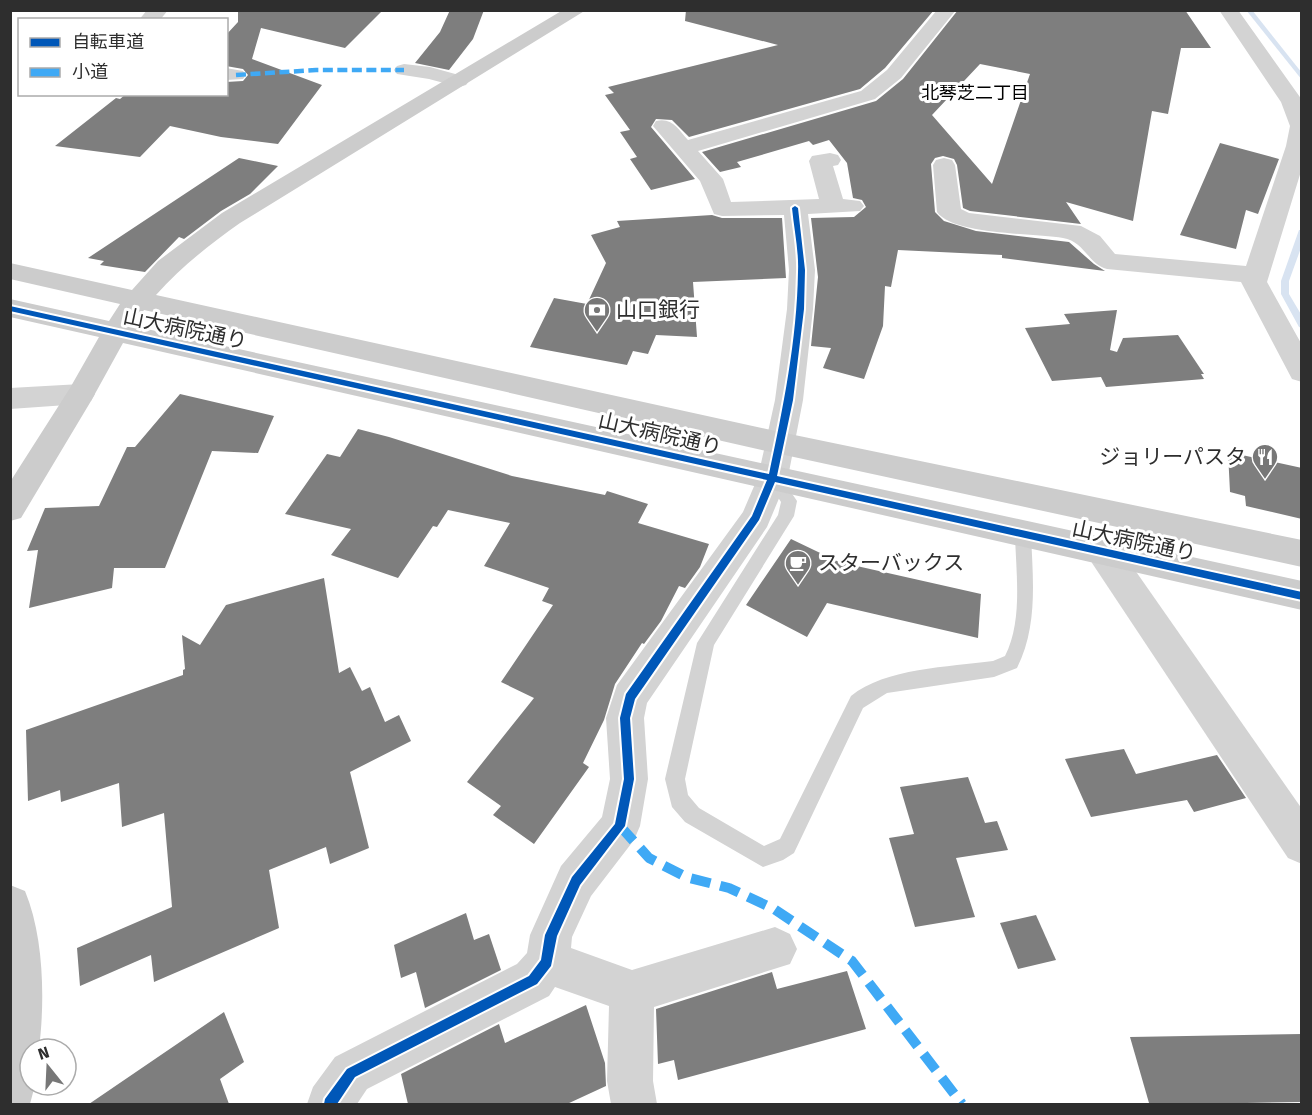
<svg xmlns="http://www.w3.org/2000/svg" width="1312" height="1115" viewBox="0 0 1312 1115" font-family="'Fira Sans','Noto Sans JP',sans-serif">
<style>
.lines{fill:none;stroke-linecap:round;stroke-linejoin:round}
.stream{fill:#d8e3f1;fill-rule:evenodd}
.building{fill:#7e7e7e;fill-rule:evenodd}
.lane{fill:#d3d3d3;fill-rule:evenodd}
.street{fill:#d3d3d3;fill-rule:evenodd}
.secondary{fill:#ccc;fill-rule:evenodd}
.quiet-far1{stroke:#3fa9f5;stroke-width:4.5;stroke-dasharray:10 4.5;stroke-linecap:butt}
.quiet{stroke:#3fa9f5;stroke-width:10;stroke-dasharray:20 10;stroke-linecap:butt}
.cycleway-casing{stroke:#fff;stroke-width:4}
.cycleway{fill:#0057b8;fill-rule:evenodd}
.labels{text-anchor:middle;stroke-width:6;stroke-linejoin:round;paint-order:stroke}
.far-neighbourhood-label{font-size:18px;fill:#000;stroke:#fff}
.poi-label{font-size:21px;fill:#2e2e2e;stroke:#fff;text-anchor:start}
.street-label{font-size:21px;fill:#2e2e2e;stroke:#fff}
</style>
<rect width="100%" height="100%" fill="#fff"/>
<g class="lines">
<g class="stream">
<polygon points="1246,10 1252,10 1302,73 1302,80"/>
<polygon points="1299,230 1302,230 1302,245 1289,281 1289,294 1302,316 1302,328 1299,327 1281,294 1281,281"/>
</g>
</g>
<g class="building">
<polygon points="238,10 383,10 345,48 261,28 252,59 322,85 278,144 221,137 170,126 140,157 55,146 116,98 120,99 126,94 226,94 226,82 243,81 248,75 243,69 226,66 226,35 238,22"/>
<polygon points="450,10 484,10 473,39 449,70 415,63 440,32"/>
<polygon points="686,10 934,10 885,68 860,89 689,137 672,120 656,119 651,127 695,179 651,190 630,159 637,157 620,132 630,130 605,95 614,93 608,87 778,45 685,21"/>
<path d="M 958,10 L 1185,10 L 1211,48 L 1181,48 L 1168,114 L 1152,111 L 1133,221 L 1066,202 L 1081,224 L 970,211 L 963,208 L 957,165 L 954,159 L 943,156 L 935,158 L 931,164 L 935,212 L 944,221 L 976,231 L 1069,242 L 1094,264 L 1105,271 L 1002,258 L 1002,255 L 898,250 L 891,287 L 885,286 L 883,326 L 864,379 L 823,368 L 831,348 L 811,346 L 818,277 L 811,218 L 854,217 L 866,207 L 862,200 L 853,198 L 847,163 L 829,140 L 813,145 L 809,141 L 737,162 L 741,167 L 720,172 L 702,152 L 876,101 L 903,79 ZM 980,64 L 1030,74 L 992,184 L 932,115 Z"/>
<polygon points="1220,143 1279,159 1258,214 1246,210 1236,249 1180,235"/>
<polygon points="239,158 278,166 250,194 221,211 184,239 179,237 145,272 100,265 104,261 88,258"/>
<polygon points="712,215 722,218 782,218 786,278 693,282 697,337 656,335 648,354 633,351 627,365 530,347 554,298 587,304 606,263 591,235 620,227 617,221"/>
<polygon points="1117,310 1110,350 1117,352 1123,338 1178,335 1204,374 1201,374 1204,379 1106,387 1101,377 1052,381 1025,328 1070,324 1064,314"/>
<polygon points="180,394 274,416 258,453 212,451 165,568 114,568 112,588 29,608 38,550 27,551 45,508 99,506 127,447 135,447"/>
<polygon points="358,429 389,437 512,476 605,495 607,491 648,504 638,523 709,544 700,567 685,588 679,586 661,621 644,644 642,643 615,684 604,720 583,763 589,767 534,844 493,815 501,806 467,782 534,698 501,682 553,605 542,601 549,588 484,566 510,523 448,510 437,527 433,526 398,578 331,555 351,529 285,514 327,454 340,457"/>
<polygon points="1228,452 1302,468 1302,519 1246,506 1245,496 1230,492"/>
<polygon points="791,539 839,562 981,594 978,638 827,603 807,637 746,605"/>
<polygon points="324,578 339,673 350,667 362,691 370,687 385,722 399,715 411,741 350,772 369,848 330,864 326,847 269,870 279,928 154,982 151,955 80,986 77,948 172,907 164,813 122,827 119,783 61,802 60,790 28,801 26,730 183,675 183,670 185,669 182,635 200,645 226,605"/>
<polygon points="1124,749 1136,774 1217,755 1246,798 1194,812 1187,800 1091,817 1065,759"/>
<polygon points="968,777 985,823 997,821 1008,850 956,858 975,917 915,927 889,838 914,834 900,787"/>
<polygon points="466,913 474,940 489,934 501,970 425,1008 416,972 401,978 394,945"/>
<polygon points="1036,915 1056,960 1018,969 1000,923"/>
<polygon points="847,971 866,1029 678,1080 674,1060 658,1064 656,1009 772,972 777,989"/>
<polygon points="586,1005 605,1063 606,1086 567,1104 408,1104 401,1074 499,1024 505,1043"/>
<polygon points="224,1012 244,1062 220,1079 229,1104 89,1104"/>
<polygon points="1302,1034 1302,1102 1246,1103 1149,1103 1130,1037"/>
</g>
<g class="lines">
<path class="lane" d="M 773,471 L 778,473 L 797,501 L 794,516 L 714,645 L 685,779 L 688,795 L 699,808 L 764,846 L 780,839 L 851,696 C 885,668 949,667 993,661 L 1005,656 C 1023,621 1016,573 1015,535 L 1017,530 L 1023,528 L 1029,530 L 1031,535 C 1033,580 1038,626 1017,668 L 994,677 L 887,693 L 863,708 L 794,853 L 783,860 L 763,867 L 685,822 L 672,807 L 665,779 L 697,643 L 778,515 L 781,502 L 765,477 L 768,473 Z"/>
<g class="street">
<polygon points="147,10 168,10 160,20 139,20"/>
<path d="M 937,10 L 956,10 L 901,78 L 875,99 L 698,151 L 723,179 L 731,202 L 819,199 L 809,161 L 812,156 L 830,153 L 838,155 L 841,160 L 838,165 L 833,166 L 843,199 L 860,201 L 864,206 L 860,211 L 808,214 L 815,270 L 813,309 L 803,400 L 788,477 L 767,527 L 647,703 L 644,718 L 648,779 L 640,826 L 634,840 L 591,896 L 572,937 L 571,948 L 632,970 L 775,927 L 790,934 L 797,949 L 790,964 L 654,1007 L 653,1081 L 657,1104 L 611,1104 L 607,1081 L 609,1006 L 555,987 L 549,996 L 367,1089 L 357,1104 L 307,1104 L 313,1087 L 335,1057 L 517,964 L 527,953 L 530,935 L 561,866 L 602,817 L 610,779 L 606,718 L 617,685 L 743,512 L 758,477 L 775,400 L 787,309 L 789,270 L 784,215 L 722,216 L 714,214 L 700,181 L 653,126 L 656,121 C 672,117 678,129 688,140 L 861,91 L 887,70 Z"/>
<path d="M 1219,10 L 1238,10 L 1302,100 L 1302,168 L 1267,282 L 1302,345 L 1302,382 L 1292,379 L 1241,282 L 1107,269 C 1088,264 1084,241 1063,238 C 1034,233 953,235 937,212 L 933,165 L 936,160 L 944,158 L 952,160 L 955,165 L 961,209 L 969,213 L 1081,226 L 1100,236 L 1115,254 L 1246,266 L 1286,146 L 1290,126 L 1281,102 Z"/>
<polygon points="404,64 430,67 466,77 469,81 466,85 459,87 429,79 397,74 394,70 397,66"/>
<polygon points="226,68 243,71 246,75 243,79 226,80"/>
<polygon points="81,384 91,387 95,394 91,401 81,404 10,409 10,388"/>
<polygon points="1104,539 1116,543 1302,809 1302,864 1288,858 1092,563 1088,553 1092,543"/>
</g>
<g class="secondary">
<path d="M 563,10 L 586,10 L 240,223 C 209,245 181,267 156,295 L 780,432 L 1302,540 L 1302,567 L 780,454 L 144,310 L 133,326 L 1302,581 L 1302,610 L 123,343 L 91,401 L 21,518 L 10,521 L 10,482 L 70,388 L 99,337 L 10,317 L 10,299 L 109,321 L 120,304 L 10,279 L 10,263 L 132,290 L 158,261 L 222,213 Z"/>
<path d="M 10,885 L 25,891 C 44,937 45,1000 39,1049 L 30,1049 L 30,1085 L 35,1085 L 30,1104 L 10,1104 Z"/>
</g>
<polyline class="quiet-far1" points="236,75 316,70 404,70"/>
<polyline class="quiet" points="620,826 649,858 686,877 729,888 774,909 852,961 962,1104"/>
<g class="cycleway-casing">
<path id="cycleway" d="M 795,206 L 798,208 L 805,270 L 804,309 L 793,400 L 777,476 L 1302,592 L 1302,600 L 775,482 L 759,520 L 635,699 L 630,718 L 634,779 L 625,826 L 580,885 L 557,936 L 551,966 L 537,984 L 355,1077 L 337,1104 L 324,1104 L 325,1099 L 347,1069 L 529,976 L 541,960 L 545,935 L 572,877 L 615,824 L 624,779 L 620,718 L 626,694 L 752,516 L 767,480 L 10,311 L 10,306 L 769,474 C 783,408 797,340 798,272 C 799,251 794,229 792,208 Z"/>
</g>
<use href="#cycleway" class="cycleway"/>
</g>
<defs>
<g id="bank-pin" transform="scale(1.35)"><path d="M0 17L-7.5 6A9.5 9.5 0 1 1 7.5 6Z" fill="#777" stroke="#fff"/><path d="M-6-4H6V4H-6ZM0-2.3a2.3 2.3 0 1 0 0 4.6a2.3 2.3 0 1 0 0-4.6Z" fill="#fff"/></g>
<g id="restaurant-pin" transform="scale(1.35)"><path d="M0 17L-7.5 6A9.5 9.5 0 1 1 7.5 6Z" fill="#777" stroke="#fff"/><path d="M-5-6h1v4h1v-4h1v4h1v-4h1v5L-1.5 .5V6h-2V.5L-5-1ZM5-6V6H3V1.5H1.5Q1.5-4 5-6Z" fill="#fff"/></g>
<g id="cafe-pin" transform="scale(1.35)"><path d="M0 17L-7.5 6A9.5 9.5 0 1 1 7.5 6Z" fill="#777" stroke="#fff"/><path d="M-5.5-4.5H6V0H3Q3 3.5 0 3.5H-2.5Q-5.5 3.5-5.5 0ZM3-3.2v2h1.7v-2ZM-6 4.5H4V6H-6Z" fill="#fff"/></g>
</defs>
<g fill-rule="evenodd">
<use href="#bank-pin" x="597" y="310"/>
<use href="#restaurant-pin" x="1265" y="457"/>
<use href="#cafe-pin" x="798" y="563"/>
</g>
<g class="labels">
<g class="far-neighbourhood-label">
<text x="975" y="99">北琴芝二丁目</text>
</g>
<g class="poi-label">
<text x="616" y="317">山口銀行</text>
<text x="1246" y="464" text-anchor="end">ジョリーパスタ</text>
<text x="818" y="570">スターバックス</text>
</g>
<g class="street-label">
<text transform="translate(185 329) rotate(12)" y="7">山大病院通り</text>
<text transform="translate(660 434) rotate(13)" y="7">山大病院通り</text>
<text transform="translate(1134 541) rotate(12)" y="7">山大病院通り</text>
</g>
</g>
<rect width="1312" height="1115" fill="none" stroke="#2e2e2e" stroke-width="24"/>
<rect x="18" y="18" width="210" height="78" fill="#ffffff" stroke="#ababab" stroke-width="1.5"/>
<rect x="30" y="38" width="30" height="9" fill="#0057b8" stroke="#ababab" stroke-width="1.5"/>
<text x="72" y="48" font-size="18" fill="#2e2e2e">自転車道</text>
<rect x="30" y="68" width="30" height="9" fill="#3fa9f5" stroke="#ababab" stroke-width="1.5"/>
<text x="72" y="78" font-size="18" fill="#2e2e2e">小道</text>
<g transform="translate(48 1067) rotate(342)"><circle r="28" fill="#ffffff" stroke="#ababab" stroke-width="1.5"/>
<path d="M0-4.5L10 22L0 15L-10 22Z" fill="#777777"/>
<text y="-9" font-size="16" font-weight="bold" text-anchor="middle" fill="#2e2e2e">N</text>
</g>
</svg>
